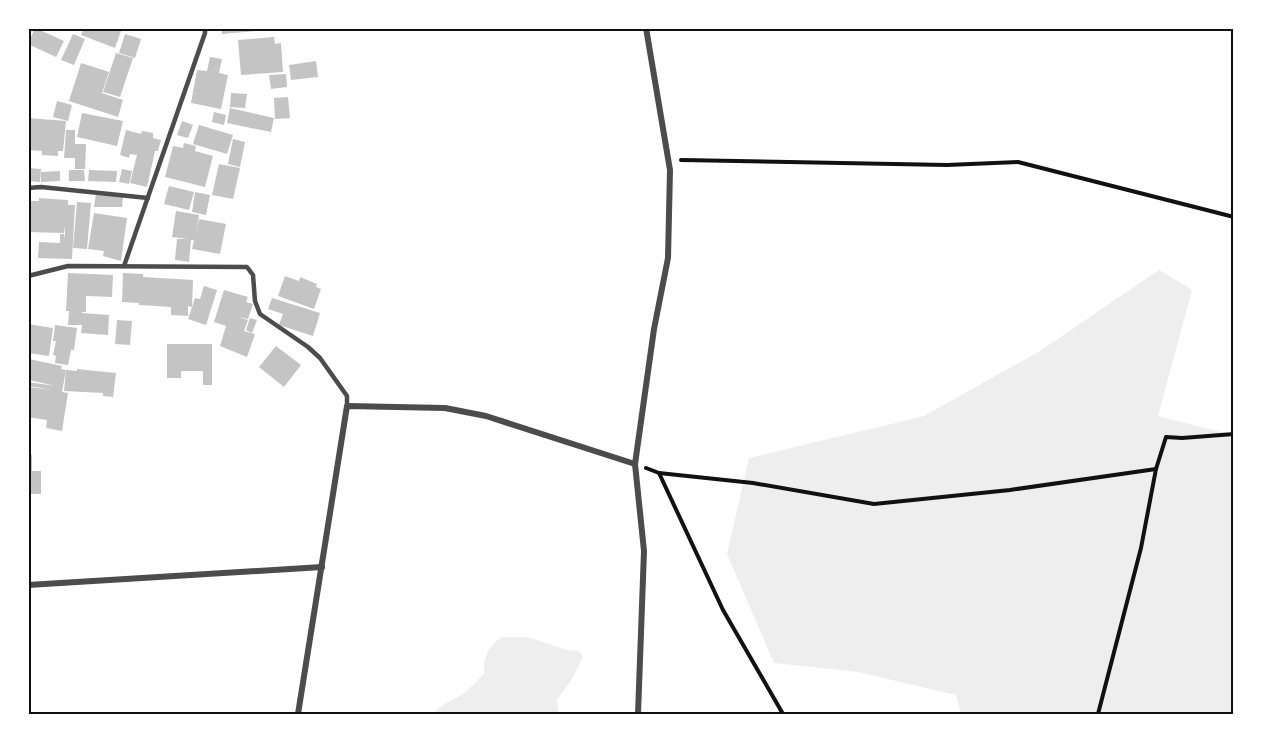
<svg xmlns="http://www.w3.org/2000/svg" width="1262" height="743" viewBox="0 0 1262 743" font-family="'PT Sans',sans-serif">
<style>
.green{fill:#eee}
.building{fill:#c4c4c4}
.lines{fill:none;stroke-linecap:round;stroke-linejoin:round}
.path{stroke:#111;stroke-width:4}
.service{stroke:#4c4c4c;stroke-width:4.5}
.minor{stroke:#4c4c4c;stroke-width:6}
.neatline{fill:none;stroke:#111;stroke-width:2}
</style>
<rect width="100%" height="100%" fill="#fff"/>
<g class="green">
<polygon points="1159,270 1192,290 1158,416 1233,435 1233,714 961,714 956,695 858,672 774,663 727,554 749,458 924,416 1040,351"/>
<path d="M 502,637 L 528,637 L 567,650 L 579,651 L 583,657 L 572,679 L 557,699 L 558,710 L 560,714 L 433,714 L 441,706 L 465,693 L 484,674 C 483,658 488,646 502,637 Z"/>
</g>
<g class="building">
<polygon points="35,28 64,41 56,57 28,44"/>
<polygon points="84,28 122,28 115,48 81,35"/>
<polygon points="222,28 257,28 257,31 222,34"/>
<polygon points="73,34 85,39 74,65 61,60"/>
<polygon points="125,34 141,39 135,58 119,53"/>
<polygon points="274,37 275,44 281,43 283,72 241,75 238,40"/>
<polygon points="116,53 133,58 120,97 103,92"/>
<polygon points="210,57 222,59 219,73 228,75 221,109 191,103 197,70 207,71"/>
<polygon points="316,61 318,77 291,80 289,65"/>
<polygon points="81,63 109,72 102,93 123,100 118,117 69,101"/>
<polygon points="286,74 287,87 271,89 269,75"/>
<polygon points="231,93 247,94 245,108 230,107"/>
<polygon points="288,97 290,118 275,119 274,98"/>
<polygon points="57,101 72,105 68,121 53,117"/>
<polygon points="230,108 274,118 271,132 227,123"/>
<polygon points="214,112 226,115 224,125 212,122"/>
<polygon points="82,113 123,121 117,146 77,137"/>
<polygon points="28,118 66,121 63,151 58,151 58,156 42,155 42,151 28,150"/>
<polygon points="182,121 193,125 188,138 177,135"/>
<polygon points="199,125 233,135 227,154 193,144"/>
<polygon points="66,130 75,130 75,144 86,144 85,169 75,169 75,158 64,158"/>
<polygon points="126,130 141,134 142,131 153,133 153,138 161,140 158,151 155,151 147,187 130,183 137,155 130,154 129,158 120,155"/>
<polygon points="233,139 245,142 240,167 228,164"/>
<polygon points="184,143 196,146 195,151 213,156 205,187 165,177 173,146 183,148"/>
<polygon points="219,164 240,168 233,199 212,195"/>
<polygon points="28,168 41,169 40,182 28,181"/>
<polygon points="122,169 132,171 129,184 119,182"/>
<polygon points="69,170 84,170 85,181 69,181"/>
<polygon points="89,170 117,171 116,182 88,181"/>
<polygon points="60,171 60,181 41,182 41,172"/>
<polygon points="169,186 194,192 189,210 164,204"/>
<polygon points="195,192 210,195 206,215 192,212"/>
<polygon points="96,194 123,197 122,207 94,207"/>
<polygon points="39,198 68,200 68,205 75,205 72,259 38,258 39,242 60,243 60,234 64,234 65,238 65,226 64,233 28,232 28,201 39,201"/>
<polygon points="77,202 91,203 87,249 73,248"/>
<polygon points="176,211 199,215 195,240 191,240 189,262 175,260 177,239 188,239 172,237"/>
<polygon points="94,213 127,218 121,261 103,256 104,251 88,249"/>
<polygon points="199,219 226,224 220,254 192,249"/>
<polygon points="68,273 113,275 112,297 86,296 86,312 82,312 82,313 109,315 108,335 81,333 82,325 68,325 69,311 66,311"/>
<polygon points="123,273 143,274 143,277 193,280 192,307 188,306 188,316 171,315 171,307 139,305 139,303 122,302"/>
<polygon points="285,276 299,281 300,277 317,284 316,287 321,289 314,309 278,296"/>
<polygon points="204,286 217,290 206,325 188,319 195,298 200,299"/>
<polygon points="224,290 248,297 246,302 253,304 248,319 238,317 248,320 244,331 255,334 247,357 220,346 226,326 214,322"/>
<polygon points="272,298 320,313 313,336 279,325 283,314 268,309"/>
<polygon points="250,318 257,320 252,333 246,330"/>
<polygon points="117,320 132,321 130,345 115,344"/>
<polygon points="28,324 53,328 49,356 28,353"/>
<polygon points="55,325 77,328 74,350 71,350 68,365 55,363 56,356 53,355 56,341 53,341"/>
<polygon points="167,344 212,344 212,385 203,385 203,371 181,371 181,378 167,378"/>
<polygon points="276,346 301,365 284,387 259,367"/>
<polygon points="29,359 62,366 61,369 66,370 62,392 68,393 62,431 46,428 47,420 28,417 28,387 54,390 28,386 28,382 56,386 29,380"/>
<polygon points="77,369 116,373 113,397 103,396 103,393 64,391 66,370 77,371"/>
<polygon points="28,455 32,455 32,471 41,471 41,494 31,494"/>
</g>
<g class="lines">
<g class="path">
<polyline points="681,160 947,165 1018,162 1234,217"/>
<polyline points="646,468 659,473 753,483 874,504 1010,490 1156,469"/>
<polyline points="659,473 723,610 783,714"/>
<polyline points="1098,714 1141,548 1156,469 1166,437 1182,438 1234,434"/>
</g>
<g class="service">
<polyline points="28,188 41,187 148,198"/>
<polyline points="124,266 205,33 205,28"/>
<polyline points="28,276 68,266 247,267 253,275 255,301 260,314 308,347 320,358 347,396 347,406"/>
</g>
<g class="minor">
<polyline points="28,585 322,567"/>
<polyline points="298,714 347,406 445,408 486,416 635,464"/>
<polyline points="638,714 644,551 635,464 654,329 668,258 670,170 646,28"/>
</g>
</g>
<rect width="1262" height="743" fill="none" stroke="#ffffff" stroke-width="60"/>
<rect x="30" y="30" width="1202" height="683" class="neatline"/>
</svg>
